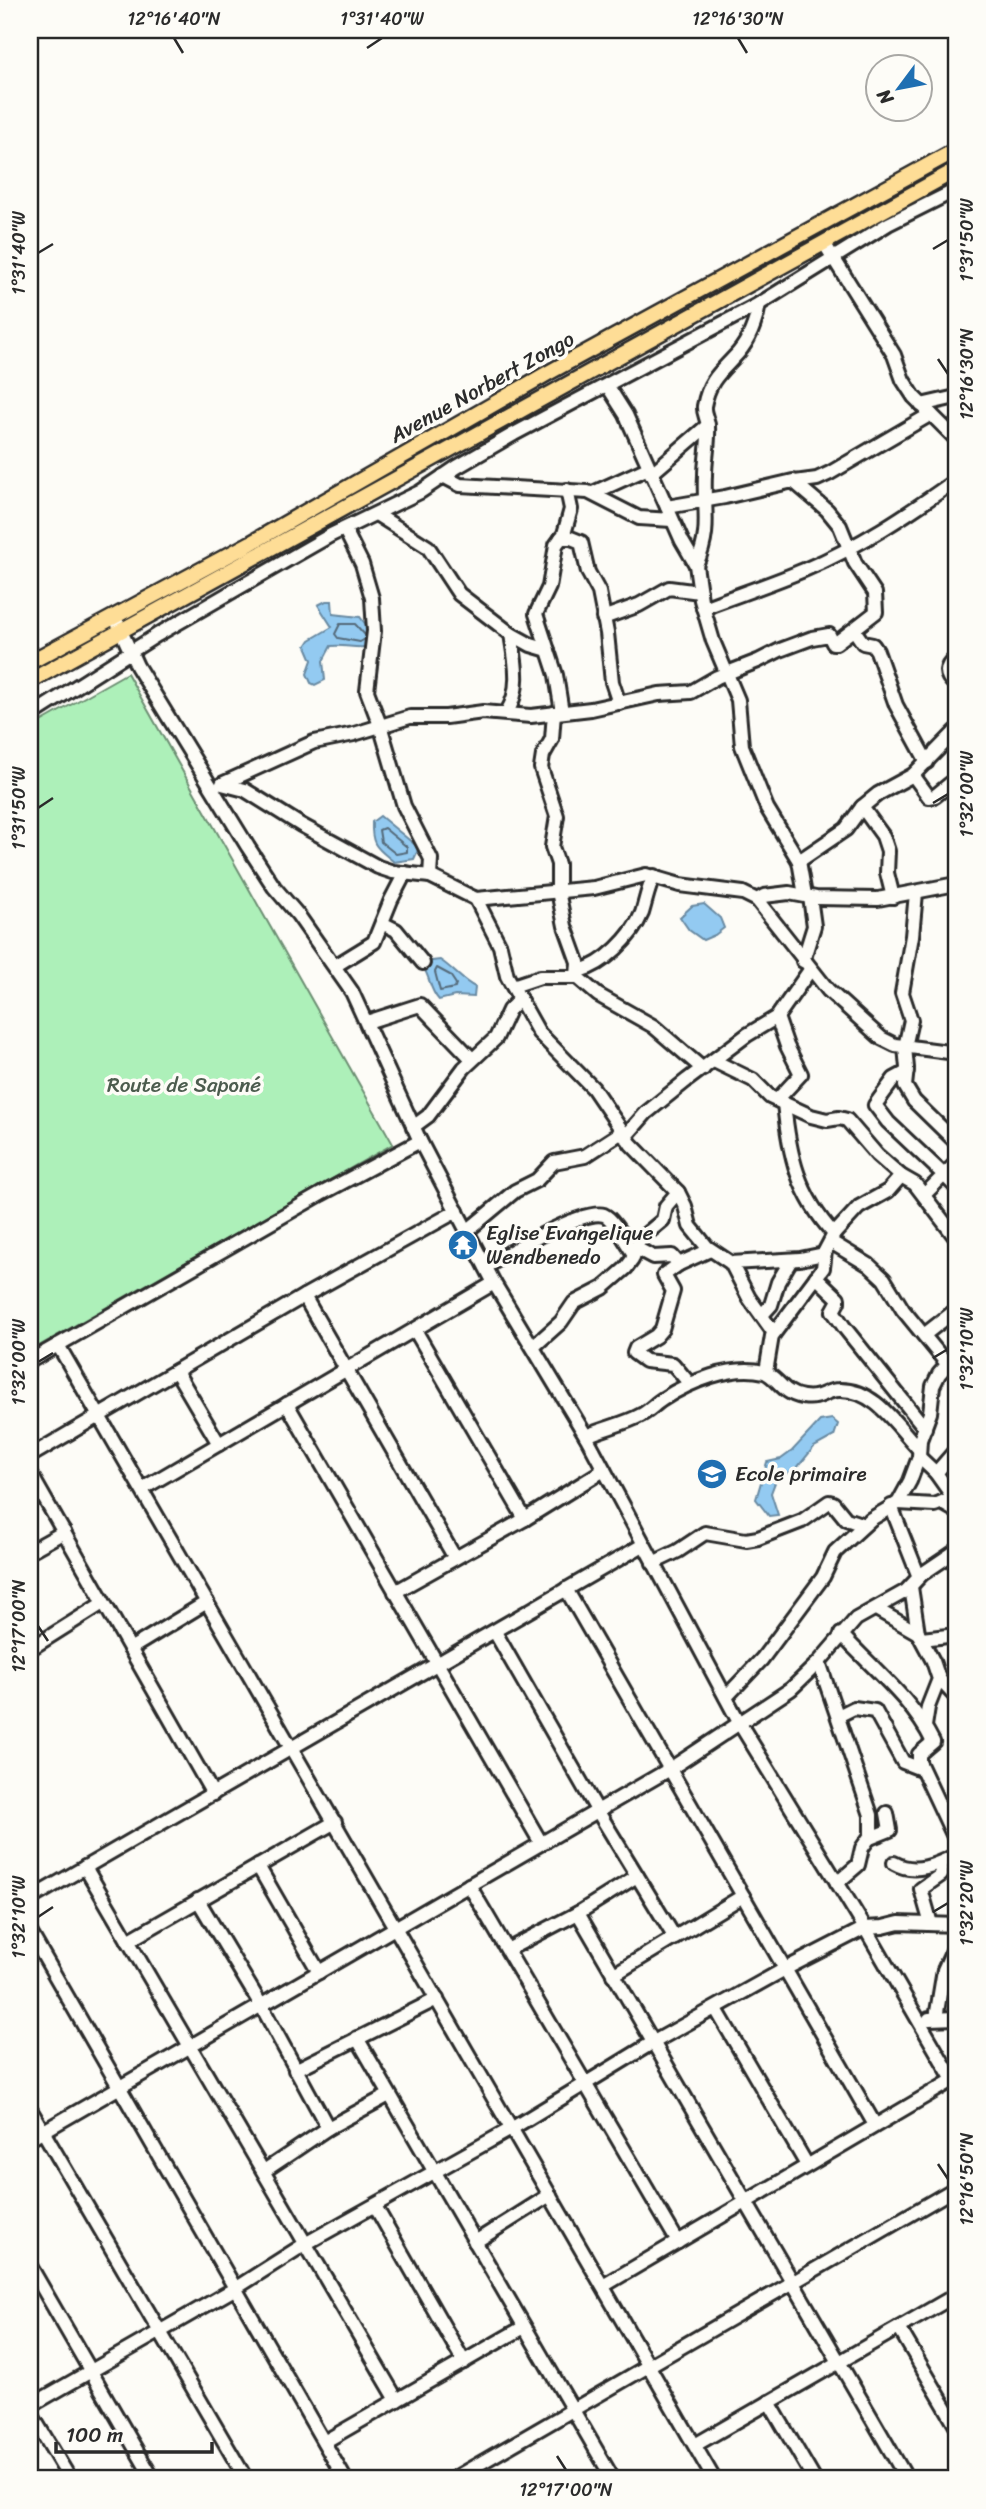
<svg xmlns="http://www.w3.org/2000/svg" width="986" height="2509" viewBox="0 0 986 2509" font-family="Sriracha,sans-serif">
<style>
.green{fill:#adf0b9;stroke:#6c8e72;stroke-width:2}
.water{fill:#93caf1;stroke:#698aa2;stroke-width:2}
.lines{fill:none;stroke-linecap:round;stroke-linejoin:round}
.shore{stroke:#556b7a;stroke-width:2}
.minor-casing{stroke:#2b2b2b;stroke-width:18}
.major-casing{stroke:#2b2b2b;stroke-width:19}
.minor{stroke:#fdfcf7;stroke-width:12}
.major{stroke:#fedd96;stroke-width:14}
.ticks{fill:none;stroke:#2b2b2b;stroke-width:2.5}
.labels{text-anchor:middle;stroke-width:7;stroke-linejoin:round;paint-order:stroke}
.street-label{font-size:21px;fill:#2b2b2b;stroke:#fdfcf7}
.park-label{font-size:21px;fill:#4c5c4e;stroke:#fdfcf7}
.poi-label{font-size:21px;fill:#2b2b2b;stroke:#fdfcf7;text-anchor:start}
.neatline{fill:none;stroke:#2b2b2b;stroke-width:2.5}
.ticks-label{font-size:18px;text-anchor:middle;fill:#2b2b2b}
</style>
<rect width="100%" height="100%" fill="#fdfcf7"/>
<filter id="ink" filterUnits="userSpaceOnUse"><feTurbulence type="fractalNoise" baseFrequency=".0143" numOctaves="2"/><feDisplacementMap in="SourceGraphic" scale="14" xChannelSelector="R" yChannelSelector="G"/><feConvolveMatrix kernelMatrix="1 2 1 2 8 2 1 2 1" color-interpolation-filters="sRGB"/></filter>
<g filter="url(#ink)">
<polygon class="green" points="127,673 393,1144 30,1351 30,728"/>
<g class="water">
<path d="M 326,601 L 332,601 L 333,614 L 360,617 L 373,634 L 371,646 C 358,650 345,644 331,646 L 323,661 L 325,680 L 315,685 L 311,683 L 307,674 L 312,660 L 306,646 L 310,640 L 332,627 L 318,605 Z"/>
<path d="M 380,816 L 419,848 L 414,859 L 394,862 C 377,848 371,846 372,822 Z"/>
<polygon points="704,904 720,918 724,928 715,935 703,940 689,930 680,917 692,906"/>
<path d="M 440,960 C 454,969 461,980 475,987 L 474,997 L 455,996 L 439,1000 C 429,989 431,979 423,967 L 432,961 Z"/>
<polygon points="832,1419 838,1424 834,1436 814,1447 797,1468 776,1480 771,1493 778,1515 769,1516 756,1499 767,1462 781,1459 792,1451 820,1421"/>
</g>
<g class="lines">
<g class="shore">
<polyline points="365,639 360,642 338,638 335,634 340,624 355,624 366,636"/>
<polygon points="384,828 407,847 407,852 396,854 381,842 379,830"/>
<polygon points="437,968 450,975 456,984 455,988 440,991 435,972"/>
</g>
<g class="minor-casing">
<g id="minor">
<polyline points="824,243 894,355 903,380 914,397 956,439"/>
<polyline points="607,385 626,415 682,541 696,565 701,600 713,641 738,700 742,746 767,808 799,861 805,895"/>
<polyline points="921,405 956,397"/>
<polyline points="651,474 708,425"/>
<polyline points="443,476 460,485 588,492 639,518 672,520"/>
<polyline points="795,482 817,479 830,473 931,414"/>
<polyline points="593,493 648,468"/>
<path d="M 376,514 L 428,547 L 459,594 L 511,634 C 515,660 522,688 507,712"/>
<polyline points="345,530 362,564 372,598 374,631 367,691 380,725 404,806 431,859 430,876"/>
<polyline points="561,538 571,538 581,542 588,572 599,592 607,633 612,682 619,703"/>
<path d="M 696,565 C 712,530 703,510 705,475 C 705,459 709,443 708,427 C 708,419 703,414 704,406 C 709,379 721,372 738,353 C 750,339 756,322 759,304"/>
<path d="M 703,608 C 737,595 771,584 804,570 C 859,547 908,514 956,480"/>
<polyline points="603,618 639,605 669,588 700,592"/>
<polyline points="117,622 137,666 248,847 274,887 298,915 352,992 420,1141 494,1283 586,1436 740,1724 865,1928 956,2085"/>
<polyline points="854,630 863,643 873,645 877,651 896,705 927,762"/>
<polyline points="511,634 531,645 548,650"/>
<path d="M 956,658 C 944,667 944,676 956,685"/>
<polyline points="562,712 556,675 536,614 549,587 556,545 564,534 571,509 567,490"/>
<polyline points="554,713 552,739 543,755 541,768 557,816 552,847 558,864 558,891 565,926 578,962 577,977"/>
<polyline points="30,716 157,635 240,587 331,535 420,492 457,467 514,434 759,304 888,224 956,190"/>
<polyline points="913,775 929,797 935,796 956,779"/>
<polyline points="224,783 314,742 354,734 410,717 446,717 483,712 531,716 591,709 659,694 691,692 717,677 758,661 780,650 812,638 829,635 833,643 836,643 876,612 875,593 855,563 840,526 827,510 793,481 725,497 667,507"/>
<polyline points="222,784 245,790 301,825 378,867 393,872 430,876 476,899 594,888 646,875 680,885 743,893 757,900 764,896 789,893 816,898 878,899 956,884"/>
<polyline points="799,861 846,829 862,807"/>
<polyline points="916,893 912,936 902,993 911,1020 905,1047 907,1068 905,1086 914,1101 956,1142"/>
<polyline points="893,897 887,873 888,851 883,836 862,807 878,794 913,775 956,731"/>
<polyline points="476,899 500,946 507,976 539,1033 593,1088 631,1144 678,1192 685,1206 690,1226 707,1247 731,1263 749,1298 774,1333"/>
<polyline points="757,900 828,990 881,1038 895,1045 956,1053"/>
<polyline points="382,923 396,930 423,963"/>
<polyline points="803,961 814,926 810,897"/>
<polyline points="335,966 374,942 391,900 405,873"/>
<path d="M 579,971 C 604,965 632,937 642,913 C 646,900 648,888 654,876"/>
<polyline points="513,986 540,977 577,977 598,995 653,1026 703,1069"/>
<polyline points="367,1022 420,1005 472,1059"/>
<polyline points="714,1061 753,1080 770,1097 811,1116 827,1120 839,1118 847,1120 877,1155 901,1176 915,1184 956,1238"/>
<polyline points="907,1072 894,1079 875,1105 888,1122 944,1175 924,1195"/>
<polyline points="777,1100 801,1074 787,1046 777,1017"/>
<path d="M 784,1103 C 789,1155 798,1195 834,1234"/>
<polyline points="413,1127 428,1116 464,1068 496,1038 509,1010 520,999"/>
<polyline points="625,1137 646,1113 687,1080 747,1035 777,1017 810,970"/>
<polyline points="956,1163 944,1175 956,1187"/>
<polyline points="467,1231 515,1191 537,1180 554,1162 585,1156 622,1132"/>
<polyline points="831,1242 869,1265 884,1279 903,1310 948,1365"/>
<polyline points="636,1248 653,1257 672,1256 679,1264 664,1275 673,1291 662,1329 656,1336 636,1348 634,1353 645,1361 673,1364 689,1383"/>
<polyline points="731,1263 800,1259 824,1254"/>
<polyline points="679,1264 710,1250"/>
<path d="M 486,1267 C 506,1254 583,1208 604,1215 C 614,1219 627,1245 634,1254"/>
<polyline points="816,1277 838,1298 838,1302 833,1311 844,1327 925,1428"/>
<polyline points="304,1296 455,1558"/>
<polyline points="762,1315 771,1305 778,1282 791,1260"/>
<polyline points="415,1330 525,1519"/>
<polyline points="924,1335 956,1310"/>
<polyline points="58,1345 714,2479"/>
<polyline points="533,1347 561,1322 574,1303 603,1288 626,1268 632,1260 639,1240 663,1220 666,1206 678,1192"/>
<polyline points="30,1361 321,1194 420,1141"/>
<polyline points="176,1371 219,1444"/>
<polyline points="766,1372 772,1336 823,1268 825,1251 834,1234 859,1207 888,1191 901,1176"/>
<polyline points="287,1404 541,1843"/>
<path d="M 586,1436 C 604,1428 625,1424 641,1415 C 649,1411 655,1404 663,1399 C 689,1382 732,1364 764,1372 C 777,1376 782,1394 803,1397 C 821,1400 825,1390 839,1390 C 875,1389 896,1425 918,1448"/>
<polyline points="30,1456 304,1296 457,1211"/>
<polyline points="919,1457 936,1473 953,1497"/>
<polyline points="30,1473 213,1794"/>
<polyline points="936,1473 956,1450"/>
<polyline points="142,1489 494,1283"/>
<polyline points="898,1503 935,1505 956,1496"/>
<polyline points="942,1503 956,1511"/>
<polyline points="891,1506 919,1577"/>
<polyline points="30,1551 64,1532"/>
<polyline points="653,1563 678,1551 705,1533 746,1540 758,1538 802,1521 829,1502 833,1503 846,1519 864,1525"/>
<polyline points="911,1587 918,1633 933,1661 939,1679 928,1707 925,1726"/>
<polyline points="566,1589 875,2125"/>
<polyline points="395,1592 525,1519 604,1470"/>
<polyline points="876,1609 918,1633"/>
<polyline points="495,1632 597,1810 675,1938"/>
<path d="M 841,1634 C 873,1669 912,1699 933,1742 L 919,1754 L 919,1762 L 956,1841"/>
<polyline points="922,1639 956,1635"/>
<polyline points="30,1649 103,1603"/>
<polyline points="130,1649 207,1602"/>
<polyline points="819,1662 871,1815 871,1835 862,1848 858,1865 837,1883"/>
<polyline points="939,1679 956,1697"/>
<polyline points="726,1697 762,1659 823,1577 835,1552 871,1519 898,1503 910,1481 919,1457 920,1440 930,1413 933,1386 939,1374 956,1355"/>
<polyline points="838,1716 854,1708 875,1711 903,1762 921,1769"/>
<polyline points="870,1838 890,1830 887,1813"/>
<path d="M 894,1863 C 915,1875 936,1865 956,1855"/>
<polyline points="258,1866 319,1972"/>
<polyline points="85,1867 397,2400"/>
<polyline points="469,1885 678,2242"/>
<polyline points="30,1899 643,1545"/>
<polyline points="198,1900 261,2005 328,2128"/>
<polyline points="578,1913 907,2479"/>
<polyline points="931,1924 921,1889 941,1875 940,1863"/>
<polyline points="30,1932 345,2479"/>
<polyline points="128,1941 335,1822"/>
<polyline points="509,1949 578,1913 637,1876"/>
<polyline points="613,1975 743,1896"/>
<polyline points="716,2009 807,2165"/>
<polyline points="936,2018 944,1970 956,1944"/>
<polyline points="929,2019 956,2018"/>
<polyline points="357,2038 613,2479"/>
<polyline points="295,2070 437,1999"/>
<polyline points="30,2109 246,2479"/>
<polyline points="30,2139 670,1769 791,1689 819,1662 856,1619 906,1591 922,1574 956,1551"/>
<polyline points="264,2171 328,2128 389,2095"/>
<polyline points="375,2206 464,2362"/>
<polyline points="475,2242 550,2195"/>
<polyline points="30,2266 153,2479"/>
<polyline points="603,2286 953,2080"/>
<polyline points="899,2328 956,2425"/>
<polyline points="769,2402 814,2479"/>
<polyline points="30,2406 236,2288 305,2244 511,2129 652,2043 785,1969 865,1928 883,1927 899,1923 956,1925"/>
<polyline points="30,2412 70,2479"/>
<polyline points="324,2442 524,2327"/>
<polyline points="695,2445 956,2295"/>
<polyline points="453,2479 956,2188"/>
</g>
</g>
<g class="major-casing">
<g id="major">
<polyline points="30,662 251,543 548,373 956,150"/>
<polyline points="30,681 956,170"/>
</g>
</g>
<use href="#minor" class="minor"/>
<use href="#major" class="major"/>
</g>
</g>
<path class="ticks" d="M 174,38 L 183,53M 738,38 L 747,53M 367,48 L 382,38M 933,249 L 948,240M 38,253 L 53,244M 938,359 L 948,374M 933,803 L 948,794M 38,808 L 53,798M 933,1358 L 948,1349M 38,1362 L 53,1353M 38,1626 L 48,1641M 933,1912 L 948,1903M 38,1917 L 53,1907M 938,2164 L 948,2179M 557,2456 L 566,2470"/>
<defs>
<g id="temple-disc" transform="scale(1.575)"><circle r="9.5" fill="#1f6fb2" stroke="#fdfcf7"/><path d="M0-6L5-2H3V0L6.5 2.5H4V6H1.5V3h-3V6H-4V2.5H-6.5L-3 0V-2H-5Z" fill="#fff"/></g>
<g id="school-disc" transform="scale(1.575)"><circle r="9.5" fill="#1f6fb2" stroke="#fdfcf7"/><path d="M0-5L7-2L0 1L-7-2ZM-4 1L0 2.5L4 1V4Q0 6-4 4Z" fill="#fff"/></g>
</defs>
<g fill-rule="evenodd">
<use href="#temple-disc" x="463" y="1245"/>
<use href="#school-disc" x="712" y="1474"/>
</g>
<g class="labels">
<g class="street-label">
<text transform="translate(482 387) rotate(-29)" y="7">Avenue Norbert Zongo</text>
</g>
<g class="park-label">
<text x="184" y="1092">Route de Saponé</text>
</g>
<g class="poi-label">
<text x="486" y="1240">Eglise Evangelique<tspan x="486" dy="24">Wendbenedo</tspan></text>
<text x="735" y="1481">Ecole primaire</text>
</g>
</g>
<rect width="986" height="2509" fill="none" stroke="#fdfcf7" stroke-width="77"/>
<g transform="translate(899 88) rotate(238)"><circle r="33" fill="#fdfcf7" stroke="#a9a8a5" stroke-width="2"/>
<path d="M0-5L12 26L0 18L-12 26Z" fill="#1f6fb2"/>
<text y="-10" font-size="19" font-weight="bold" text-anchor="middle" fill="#2b2b2b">N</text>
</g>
<path d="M56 2442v10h156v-10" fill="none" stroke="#2b2b2b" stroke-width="3.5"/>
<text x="66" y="2442" font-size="21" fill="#2b2b2b" stroke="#fdfcf7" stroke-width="5" paint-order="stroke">100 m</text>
<rect x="38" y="38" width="910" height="2432" class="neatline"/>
<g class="ticks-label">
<text x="174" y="25">12°16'40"N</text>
<text x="382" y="25">1°31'40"W</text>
<text x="738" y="25">12°16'30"N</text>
<text transform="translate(967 240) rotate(-90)" y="6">1°31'50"W</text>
<text transform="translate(19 253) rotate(-90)" y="6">1°31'40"W</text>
<text transform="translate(967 374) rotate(-90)" y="6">12°16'30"N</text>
<text transform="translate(967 794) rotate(-90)" y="6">1°32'00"W</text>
<text transform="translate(19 808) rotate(-90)" y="6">1°31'50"W</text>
<text transform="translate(967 1349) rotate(-90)" y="6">1°32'10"W</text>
<text transform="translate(19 1362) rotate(-90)" y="6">1°32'00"W</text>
<text transform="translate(19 1626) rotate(-90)" y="6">12°17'00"N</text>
<text transform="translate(967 1903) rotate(-90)" y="6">1°32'20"W</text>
<text transform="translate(19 1917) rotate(-90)" y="6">1°32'10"W</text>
<text transform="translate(967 2179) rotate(-90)" y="6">12°16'50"N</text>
<text x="566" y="2496">12°17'00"N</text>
</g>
</svg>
